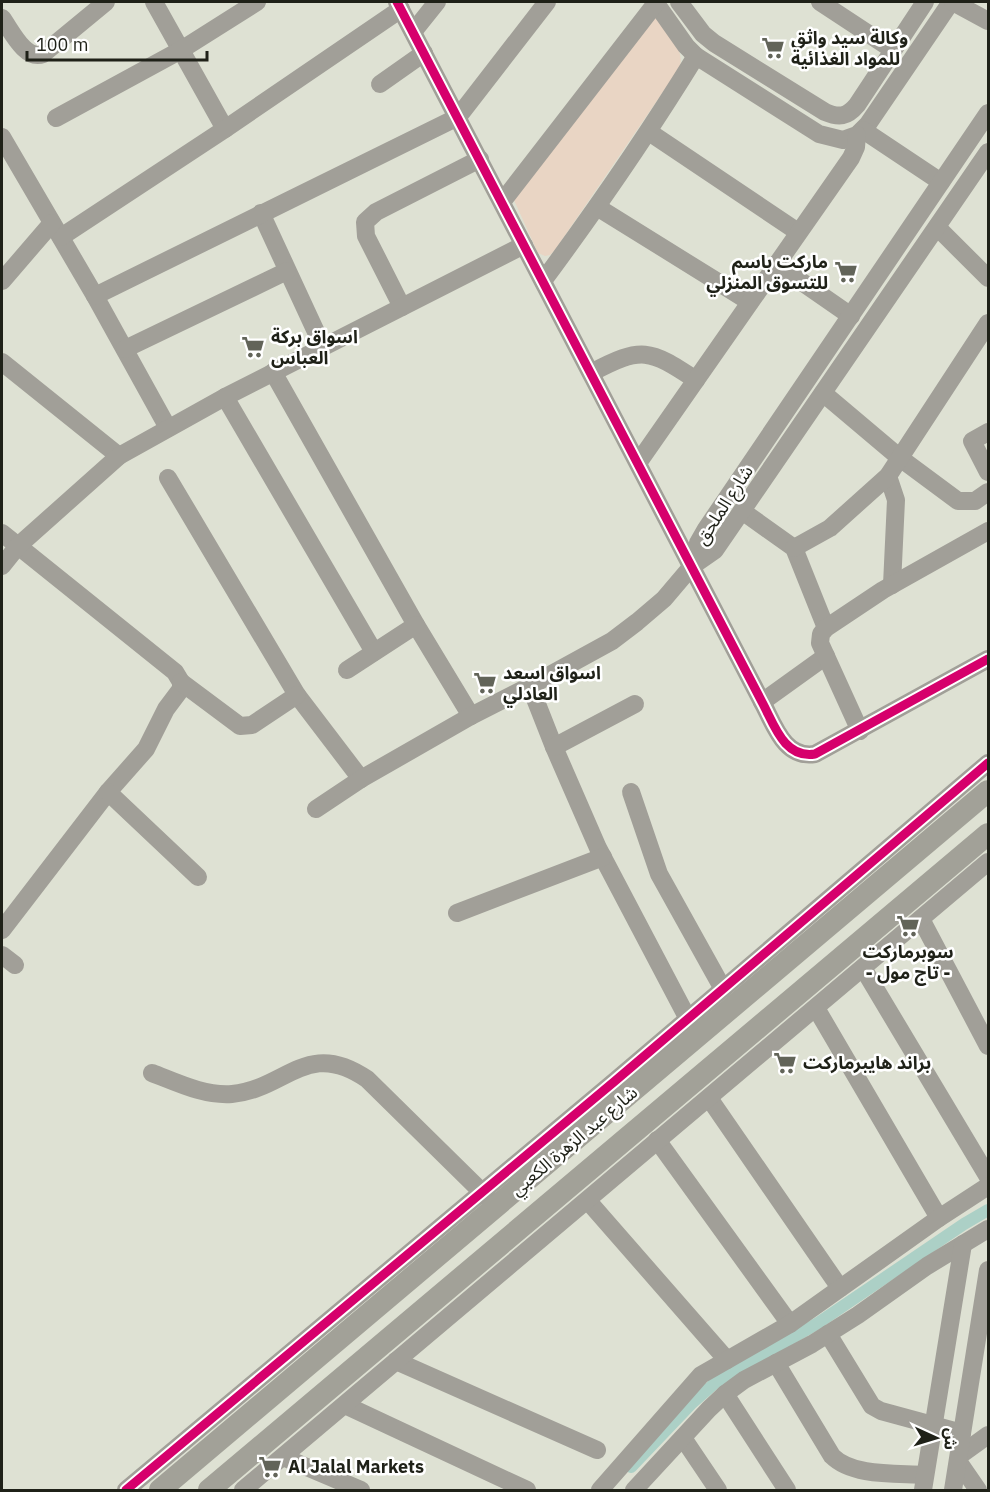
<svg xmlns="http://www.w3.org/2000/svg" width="990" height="1492" viewBox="0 0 990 1492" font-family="'IBM Plex Sans','Noto Sans Arabic',sans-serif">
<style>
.green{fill:#e9d5c4}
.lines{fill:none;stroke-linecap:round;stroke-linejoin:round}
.canal{stroke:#acd0c6;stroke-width:12}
.minor{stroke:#a19f98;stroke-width:18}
.major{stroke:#a2a198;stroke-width:22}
.cycleway-casing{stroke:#fff;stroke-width:13}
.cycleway{stroke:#d6006c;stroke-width:9}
.labels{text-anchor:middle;stroke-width:5;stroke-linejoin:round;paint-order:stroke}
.poi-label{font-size:18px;font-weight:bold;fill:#1f2118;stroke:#fff;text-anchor:start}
.street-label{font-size:18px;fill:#1f2118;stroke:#fff}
</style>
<rect width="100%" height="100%" fill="#dee1d3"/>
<path class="green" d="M 655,17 C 666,31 685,48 680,67 L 555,250 L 550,255 L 545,256 L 538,253 L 513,198 Z"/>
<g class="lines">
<polyline class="canal" points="631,1467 691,1404 715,1383 818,1323 964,1224 988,1210"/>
<g class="minor">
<polyline points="154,2 225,129"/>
<path d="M 397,2 L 762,702 C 774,724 784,759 815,754 L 988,659"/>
<polyline points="655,2 686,46 696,56 819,134 843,140 857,135 868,124 951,2"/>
<path d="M 679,2 L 703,34 L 714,43 L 825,112 C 839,118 847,117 857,105 L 925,2"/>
<polyline points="820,2 893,50"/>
<polyline points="953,2 988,21"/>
<path d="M 2,18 C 11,30 25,61 43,54 L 106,2"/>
<polyline points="413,32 437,2"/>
<polyline points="380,84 424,53"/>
<polyline points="56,118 181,50 257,2"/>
<polyline points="863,130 941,182"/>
<polyline points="649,132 798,232"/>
<polyline points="2,137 95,296 168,428"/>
<polyline points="502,202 656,3"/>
<polyline points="597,207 750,302"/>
<polyline points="261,213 323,347"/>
<polyline points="937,227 988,278"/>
<polyline points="61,237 225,129 401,9"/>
<polyline points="776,264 851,316"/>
<polyline points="2,281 52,223"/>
<path d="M 543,281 C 597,208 648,134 696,56"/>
<polyline points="95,296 458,117 547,2"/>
<polyline points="402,307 366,236 365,222 376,212 480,159"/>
<polyline points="125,349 287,271"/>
<polyline points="2,362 119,456"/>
<polyline points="273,372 416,625 471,716"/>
<path d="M 591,373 C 642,346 649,349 696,380"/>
<polyline points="823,393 900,458 958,501 975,501 988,492"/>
<polyline points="225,397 374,652"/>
<polyline points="988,432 972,441 988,472"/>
<polyline points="638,463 851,158 856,147 857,135"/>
<polyline points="888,476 896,500 892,585"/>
<polyline points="168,478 297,695 361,779"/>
<polyline points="742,511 794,548 826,628"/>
<polyline points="2,533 175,672 181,682 181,689 166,709 146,749 108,792 2,930"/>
<polyline points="794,548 830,528 888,476 988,323"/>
<polyline points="2,566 18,546 119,456 225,397 524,245"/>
<polyline points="692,566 698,543 706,529 988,113"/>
<polyline points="347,670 416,625"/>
<polyline points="181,682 240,726 252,725 297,695"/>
<polyline points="530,686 554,747 598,848 688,1019"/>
<polyline points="762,702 826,656"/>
<polyline points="860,731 820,643 821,634 826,628 883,590 988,531"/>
<polyline points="554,747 635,704"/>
<polyline points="108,792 198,877"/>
<polyline points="631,792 659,874 723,989"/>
<polyline points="316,809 361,779 471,716 530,686 612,641 637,622 664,599 692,566 715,550 988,152"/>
<polyline points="457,913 603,857"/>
<polyline points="921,919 988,1046"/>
<polyline points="2,955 15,965"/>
<polyline points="863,968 988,1177"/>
<polyline points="816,1008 939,1218"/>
<path d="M 152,1073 C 178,1083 204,1096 232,1094 C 286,1089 307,1038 367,1079 L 489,1199"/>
<polyline points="709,1098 840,1288"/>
<polyline points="657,1140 790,1324"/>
<polyline points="588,1201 727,1360"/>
<polyline points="828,1334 872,1406 881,1411 962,1433"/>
<polyline points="396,1361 597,1450"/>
<path d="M 776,1363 L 832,1456 C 853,1477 897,1473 925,1475"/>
<polyline points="725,1394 787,1490"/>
<polyline points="345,1405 527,1490"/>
<polyline points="683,1438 718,1490"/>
<polyline points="959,1456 988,1435"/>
<polyline points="283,1457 361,1490"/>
<polyline points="958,1461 978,1490"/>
<polyline points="126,1490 615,1081 988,763"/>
<polyline points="243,1490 988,862"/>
<polyline points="600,1490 701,1375 790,1324 939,1218 988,1186"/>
<polyline points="634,1490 709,1409 725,1394 744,1380 812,1344 858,1315 927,1266 988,1229"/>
<polyline points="923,1490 963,1244"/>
<polyline points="953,1490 988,1270"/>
</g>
<g class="major">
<polyline points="160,1490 988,791"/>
<polyline points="209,1490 988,834"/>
</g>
<g class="cycleway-casing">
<g id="cycleway">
<path d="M 397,2 L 762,702 C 774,724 784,759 815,754 L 988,659"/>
<polyline points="126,1490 615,1081 988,763"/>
</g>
</g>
<use href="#cycleway" class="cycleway"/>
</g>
<defs>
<g id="supermarket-bare" transform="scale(1.8)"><path d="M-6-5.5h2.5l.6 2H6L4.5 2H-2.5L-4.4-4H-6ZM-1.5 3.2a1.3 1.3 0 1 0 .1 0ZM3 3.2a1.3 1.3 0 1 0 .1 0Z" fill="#626459" stroke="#fff" stroke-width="2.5" paint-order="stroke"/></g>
</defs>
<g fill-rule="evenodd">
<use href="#supermarket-bare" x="773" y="48"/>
<use href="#supermarket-bare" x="846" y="272"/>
<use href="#supermarket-bare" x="253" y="347"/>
<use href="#supermarket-bare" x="485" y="683"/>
<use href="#supermarket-bare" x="908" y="926"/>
<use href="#supermarket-bare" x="785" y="1063"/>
<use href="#supermarket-bare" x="270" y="1467"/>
</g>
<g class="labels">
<g class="poi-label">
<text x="791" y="44">وكالة سيد واثق<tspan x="791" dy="21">للمواد الغذائية</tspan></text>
<text x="828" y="268" text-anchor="end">ماركت باسم<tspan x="828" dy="21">للتسوق المنزلي</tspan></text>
<text x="271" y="343">اسواق بركة<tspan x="271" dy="21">العباس</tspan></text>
<text x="503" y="679">اسواق اسعد<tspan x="503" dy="21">العادلي</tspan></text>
<text x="908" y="958" text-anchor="middle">سوبرماركت<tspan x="908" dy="21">- تاج مول -</tspan></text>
<text x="803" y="1069">براند هايبرماركت</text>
<text x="288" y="1473">Al Jalal Markets</text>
</g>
<g class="street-label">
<text transform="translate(724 505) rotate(-57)" y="6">شارع الملحق</text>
<text transform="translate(574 1141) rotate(-40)" y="6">شارع عبد الزهرة الكعبي</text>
</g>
</g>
<rect width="990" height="1492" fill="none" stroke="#1f2118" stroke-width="6"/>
<g transform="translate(936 1438) rotate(94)" stroke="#ffffff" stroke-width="4.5" paint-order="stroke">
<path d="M0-4.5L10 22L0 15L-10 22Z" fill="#1f2118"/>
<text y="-9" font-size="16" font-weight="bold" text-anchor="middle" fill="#1f2118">ش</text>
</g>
<path d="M27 51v9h180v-9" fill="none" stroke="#1f2118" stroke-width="3"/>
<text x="36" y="51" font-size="18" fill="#1f2118" stroke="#ffffff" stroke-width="4.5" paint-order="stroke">100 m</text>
</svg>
